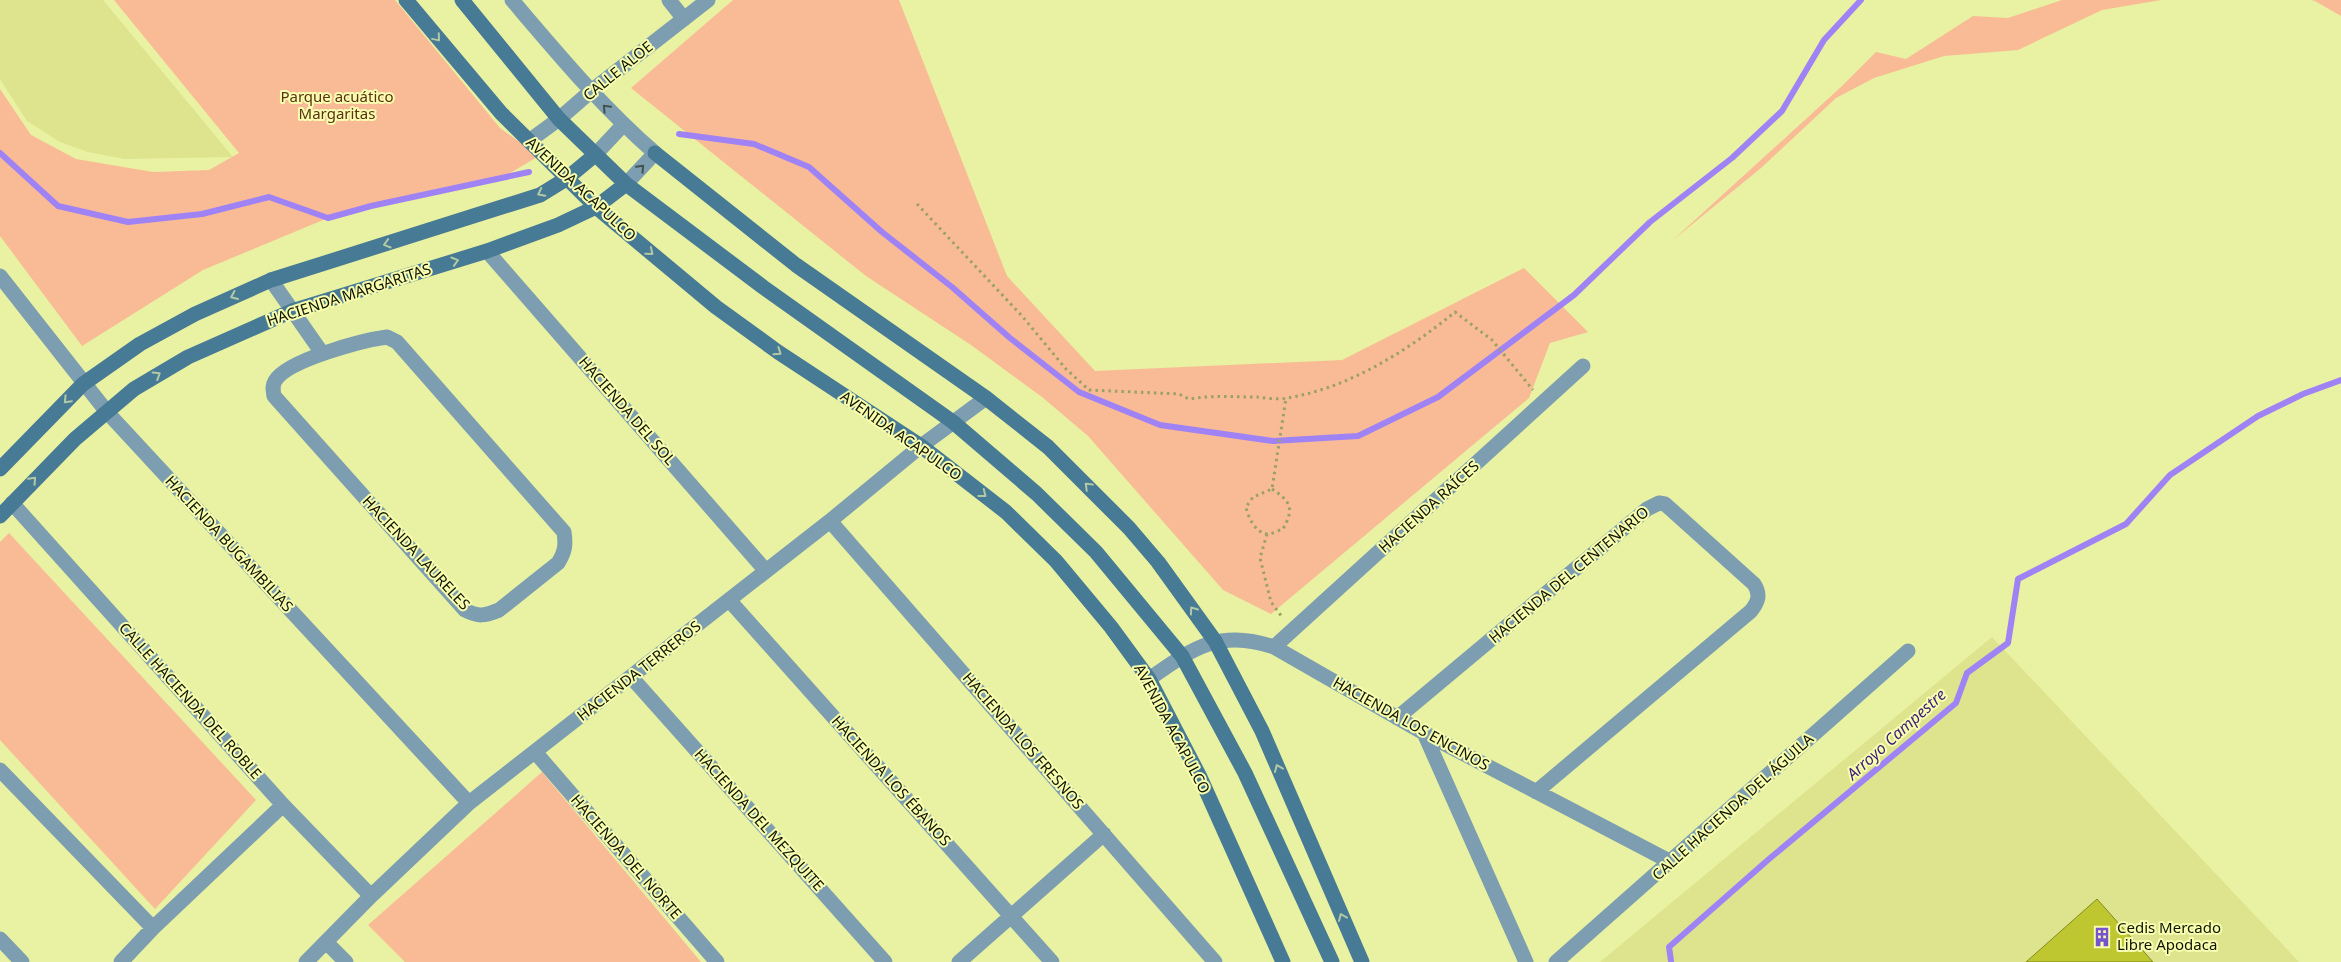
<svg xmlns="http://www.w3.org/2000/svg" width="2341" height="962" font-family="'Noto Sans',sans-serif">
  <rect width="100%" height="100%" fill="#e9f1a2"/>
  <!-- built -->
  <path fill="#dde48d" d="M0,0H103L233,157L125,159L88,152L60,142L27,121L0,79Z
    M1992,637L2299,962H1600Z"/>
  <!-- green -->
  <path fill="#f9bb95" d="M114,0H395L500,128L539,156L500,179L371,206L328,218L203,270L82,346L0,236V89L31,135L76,159L153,172L209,170L239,153Z
    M733,0H899L1007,276L1095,371L1342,360L1524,268L1588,332L1550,343L1529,398L1271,614L1223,590L1088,436L1042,397L971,345L866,276L631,88Z
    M2062,0H2161L2102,10L2018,50L1944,56L1874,78L1836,98L1761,168L1673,240L1841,87L1876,52L1906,59L1973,16L2008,18Z
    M2311,0H2341V16L2315,1Z
    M9,533L256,800L155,909L0,740V542Z
    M542,772L701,962H405L368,925Z"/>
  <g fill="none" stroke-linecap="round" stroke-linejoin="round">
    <!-- stream -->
    <path stroke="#9f83f5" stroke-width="6" d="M679,134L754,144L809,167L882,232L952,287L1010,338L1079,392L1160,425L1273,441L1358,436L1438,397L1574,295L1650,222L1732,158L1782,111L1824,40L1861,0
      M0,153L58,206L128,222L202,214L269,197L328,218L371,206L529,172
      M1671,961L1669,947L1769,859L1956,703L1967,673L2008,643L2018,579L2126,524L2170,475L2258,416L2303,394L2341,380"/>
  </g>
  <!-- building -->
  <path fill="#bec630" stroke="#858b22" d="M2097,899L2153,962H2026Z"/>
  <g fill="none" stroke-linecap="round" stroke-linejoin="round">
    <!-- path -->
    <path stroke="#9aa067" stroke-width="3" stroke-dasharray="2.5 4" stroke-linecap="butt" d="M917,204L1022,316L1066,369L1089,390L1179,394L1189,399C1211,395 1234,397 1257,397C1266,398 1278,400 1287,398C1349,388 1407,351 1455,312L1492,340L1533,390
      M1272,489C1290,501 1295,508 1283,529C1279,530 1272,534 1268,534C1255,533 1248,517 1246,507L1253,497L1272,489L1286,398
      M1267,534L1260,558L1271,602L1282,617"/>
    <!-- street -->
    <path stroke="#7d9eb0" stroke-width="15" d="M512,0C558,54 602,107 655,153L626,184
      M669,0L684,19
      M529,141L559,119L590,92L708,0
      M595,155L623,125
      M487,251L766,571
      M0,276L107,412L469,803
      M271,280L322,353
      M387,337L397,342L564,532C566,545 565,552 558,563L499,610C485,616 478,617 465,610L274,396C273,390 272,386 275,381C287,360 364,340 387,337Z
      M12,503L283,805L371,896
      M830,521L1215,962
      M729,600L1052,962
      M1274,647L1583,366
      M632,678L885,962
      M1149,679C1192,649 1219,628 1274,647L1424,733L1671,862
      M1397,718L1647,509L1659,503L1665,504L1754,584C1761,595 1758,602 1751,611L1536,792
      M1424,733L1526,962
      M535,752L717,962
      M0,770L153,928
      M0,939L22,962
      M326,942L346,962
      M121,962L153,928L283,805
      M306,962L371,896L469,803L830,521L921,446L986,398
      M959,962L1104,834
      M1556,962L1908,651"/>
    <!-- secondary -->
    <path stroke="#477a94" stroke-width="15" d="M406,0L501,113L596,207L716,307L778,352L921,446L1006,512L1056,561L1111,627L1149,679L1200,777L1283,962
      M462,0L559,119L626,184L763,287L953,422L1037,494L1096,552L1182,656L1245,773L1332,962
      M655,153L796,265L986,398L1048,447L1129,528L1158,562L1215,641L1262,731L1362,962
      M0,469L83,384L140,344L195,314L271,280L540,195L566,179L595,155
      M0,516L75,439L134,389L188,357L292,311L487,251L558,225L596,207L626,184"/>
  </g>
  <!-- one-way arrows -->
  <defs><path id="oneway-chevron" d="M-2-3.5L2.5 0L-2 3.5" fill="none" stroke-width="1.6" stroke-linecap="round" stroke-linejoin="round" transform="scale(1.25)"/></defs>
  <g stroke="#b1c9a4">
    <use href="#oneway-chevron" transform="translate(437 38) rotate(50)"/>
    <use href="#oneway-chevron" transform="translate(541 193) rotate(153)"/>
    <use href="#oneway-chevron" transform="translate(387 244) rotate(163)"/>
    <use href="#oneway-chevron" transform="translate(650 252) rotate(40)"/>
    <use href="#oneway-chevron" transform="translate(455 261) rotate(-17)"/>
    <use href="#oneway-chevron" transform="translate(234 296) rotate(156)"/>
    <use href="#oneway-chevron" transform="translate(778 352) rotate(34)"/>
    <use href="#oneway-chevron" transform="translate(157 375) rotate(-32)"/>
    <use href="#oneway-chevron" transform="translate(67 400) rotate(134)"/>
    <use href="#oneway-chevron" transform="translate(33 480) rotate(-47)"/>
    <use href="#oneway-chevron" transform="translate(1088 486) rotate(-136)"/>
    <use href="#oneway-chevron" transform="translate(983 494) rotate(38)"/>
    <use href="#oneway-chevron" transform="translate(1193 610) rotate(-126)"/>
    <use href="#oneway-chevron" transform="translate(1278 768) rotate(-113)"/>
    <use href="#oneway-chevron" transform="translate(1342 917) rotate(-113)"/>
  </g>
  <g stroke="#42524f">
    <use href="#oneway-chevron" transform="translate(606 108) rotate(-134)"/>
    <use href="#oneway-chevron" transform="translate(641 168) rotate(-47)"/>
  </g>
  <!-- icons -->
  <defs>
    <symbol id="building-bare" viewBox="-9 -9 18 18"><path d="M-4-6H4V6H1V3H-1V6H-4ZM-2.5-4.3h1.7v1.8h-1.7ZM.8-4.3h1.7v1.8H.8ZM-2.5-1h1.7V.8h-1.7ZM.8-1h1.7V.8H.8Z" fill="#7754cd" stroke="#f7feaf" stroke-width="2.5" paint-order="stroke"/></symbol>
  </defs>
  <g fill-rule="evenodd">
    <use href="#building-bare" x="2088" y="923" width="28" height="28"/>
  </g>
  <g text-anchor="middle" stroke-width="4" stroke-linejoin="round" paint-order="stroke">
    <!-- street labels -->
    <g font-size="15" fill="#121400" stroke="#f7feaf">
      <text transform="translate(618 71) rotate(-39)" y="5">CALLE ALOE</text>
      <text transform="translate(581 189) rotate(43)" y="5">AVENIDA ACAPULCO</text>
      <text transform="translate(349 295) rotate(-18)" y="5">HACIENDA MARGARITAS</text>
      <text transform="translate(627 411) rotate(49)" y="5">HACIENDA DEL SOL</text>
      <text transform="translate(901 436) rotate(35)" y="5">AVENIDA ACAPULCO</text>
      <text transform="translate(1429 507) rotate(-42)" y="5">HACIENDA RAÍCES</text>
      <text transform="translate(229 544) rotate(47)" y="5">HACIENDA BUGAMBILIAS</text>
      <text transform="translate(416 553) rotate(47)" y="5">HACIENDA LAURELES</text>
      <text transform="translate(1569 575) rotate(-40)" y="5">HACIENDA DEL CENTENARIO</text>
      <text transform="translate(639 671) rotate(-38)" y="5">HACIENDA TERREROS</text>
      <text transform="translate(190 701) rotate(48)" y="5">CALLE HACIENDA DEL ROBLE</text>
      <text transform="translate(1411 724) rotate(29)" y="5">HACIENDA LOS ENCINOS</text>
      <text transform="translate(1172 729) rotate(62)" y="5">AVENIDA ACAPULCO</text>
      <text transform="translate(1023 741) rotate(49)" y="5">HACIENDA LOS FRESNOS</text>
      <text transform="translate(891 781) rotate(48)" y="5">HACIENDA LOS ÉBANOS</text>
      <text transform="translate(1733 807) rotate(-42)" y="5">CALLE HACIENDA DEL ÁGUILA</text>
      <text transform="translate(759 820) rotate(48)" y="5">HACIENDA DEL MEZQUITE</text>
      <text transform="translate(626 857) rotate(49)" y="5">HACIENDA DEL NORTE</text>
    </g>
    <!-- park labels -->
    <g font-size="15" fill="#5c3011" stroke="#f7feaf">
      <text x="337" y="102">Parque acuático<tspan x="337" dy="17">Margaritas</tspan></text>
    </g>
    <!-- poi labels -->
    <g font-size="15" fill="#121400" stroke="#f7feaf" text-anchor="start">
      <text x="2117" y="933">Cedis Mercado<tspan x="2117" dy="17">Libre Apodaca</tspan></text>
    </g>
    <!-- water labels -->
    <g font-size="16" font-style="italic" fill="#3f1b7e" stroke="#f7feaf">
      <text transform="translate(1896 734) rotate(-42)" y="6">Arroyo Campestre</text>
    </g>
  </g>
</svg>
